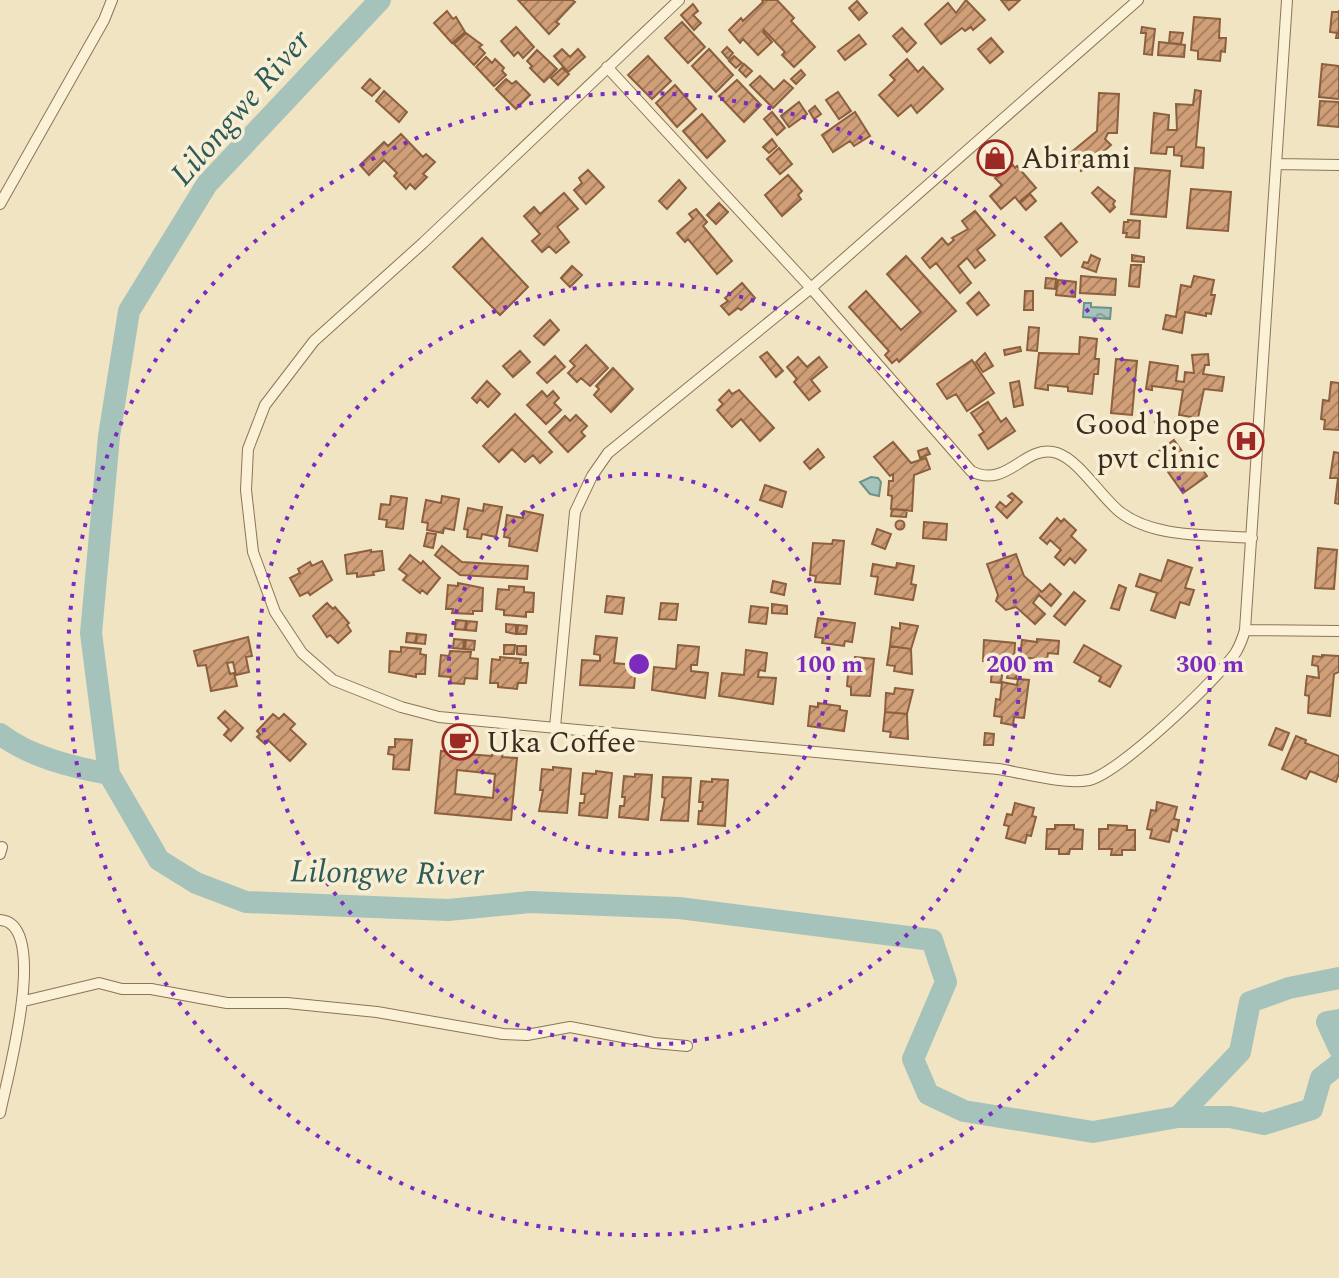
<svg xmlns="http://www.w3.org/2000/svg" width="1339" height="1278" font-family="Spectral,serif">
  <defs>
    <pattern id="water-ripples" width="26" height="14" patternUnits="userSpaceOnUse" patternTransform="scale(2)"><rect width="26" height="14" fill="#a6c3bb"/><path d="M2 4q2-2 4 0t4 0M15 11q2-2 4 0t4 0" fill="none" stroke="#889f97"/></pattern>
    <pattern id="building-hatch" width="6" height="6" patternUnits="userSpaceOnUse" patternTransform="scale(2)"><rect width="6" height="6" fill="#d09f78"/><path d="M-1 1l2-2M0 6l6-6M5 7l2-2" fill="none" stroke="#aa8262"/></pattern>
  </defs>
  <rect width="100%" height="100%" fill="#f0e4c3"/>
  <!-- water -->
  <path fill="url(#water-ripples)" stroke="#6c9289" stroke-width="2" d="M1084,303H1091V307L1111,308L1110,319L1083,317Z
    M871,477L878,478L881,482L879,496L870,494L860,482Z"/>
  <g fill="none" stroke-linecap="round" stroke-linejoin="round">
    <!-- river -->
    <path stroke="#a6c3bb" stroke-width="22" d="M380,0L207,184L129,311L109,436L91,633L109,774L159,860L196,883L246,902L448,910L530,902L679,908L932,940L946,982L913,1059L928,1094L964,1111L1093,1132L1178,1117L1240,1052L1250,1002L1289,988L1339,978
      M0,734C30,757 72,767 109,774
      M1339,1020L1327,1022L1339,1048
      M1178,1117H1230L1264,1124L1312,1109L1321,1078L1339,1064"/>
  </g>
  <!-- building -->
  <path fill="url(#building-hatch)" stroke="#8c5f3e" stroke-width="2" fill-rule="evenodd" d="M518,0H572L575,2L556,22L559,24L549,34Z
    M762,0H777L794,18L791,21L815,47L794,67L782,55L785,52L764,30L763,32L772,42L758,55L743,39L740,43L729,30L741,18L743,21L763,2Z
    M966,0L985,20L973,30L971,27L965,31L962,28L941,44L925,24L948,3L956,13Z
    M1001,0H1020L1009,10Z
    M857,1L867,13L859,20L849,8Z
    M693,4L698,11L693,15L701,23L694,30L681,15Z
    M1339,10V38H1336L1337,33L1330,32L1332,12H1339Z
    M447,11L453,19L456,17L465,32L452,43L434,23Z
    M1194,17L1220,19L1219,38H1226L1225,52L1221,51L1220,61L1198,59V51L1191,50Z
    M682,22L705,47L688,63L665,38Z
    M516,27L534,47L523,58L518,52L514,56L501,41Z
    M1142,27L1155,29L1152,55L1144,54L1146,33H1141Z
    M902,28L916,43L907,52L893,36Z
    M1170,32L1183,33L1181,44L1169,43Z
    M466,33L482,45L479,47L485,53L474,65L454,44Z
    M859,35L866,44L845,60L838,51Z
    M991,38L1003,52L990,63L978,49Z
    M1159,42L1185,45L1184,57L1158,55Z
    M727,47L733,53L728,59L722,52Z
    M562,49L570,57L578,49L585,57L568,72L554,56Z
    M709,49L733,75L716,92L692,66Z
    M537,50L557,69L544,82L530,68L532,66L527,61Z
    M648,56L671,81L652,99L628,75Z
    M734,56L742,63L736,68L729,61Z
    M486,57L492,63L495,59L504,68L502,71L506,75L494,86L476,67Z
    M907,59L918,72L923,67L943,89L917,113L911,105L898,116L879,95L895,80L890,75Z
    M744,64L752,71L746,77L739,70Z
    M1322,64L1339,66V99L1319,97Z
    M562,68L569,74L558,85L551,78Z
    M801,70L805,75L796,84L791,79Z
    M760,76L774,90L784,80L793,88L773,108L750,85Z
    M370,79L380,88L372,96L362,88Z
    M506,79L512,84L516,81L530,95L516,109L496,89Z
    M737,80L761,105L744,122L719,96Z
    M675,85L696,109L677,127L656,103Z
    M1195,90L1201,91L1196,147L1204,148L1203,168L1181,166L1182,156L1174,155V147H1167L1166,154L1151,153L1154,113L1169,115L1168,130H1177L1176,104L1193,105Z
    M384,91L407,112L399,122L376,101Z
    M838,92L851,111L839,119L826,100Z
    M1099,93L1119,94L1117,133H1108L1105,139L1111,145L1081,171L1068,155L1097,131Z
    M1320,101L1339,102V127L1318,125Z
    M799,102L807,114L789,127L781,116Z
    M815,106L821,114L814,119L809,111Z
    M772,112L785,128L777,135L764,119Z
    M855,112L870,136L854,146L850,141L833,152L822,135Z
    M702,114L725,141L707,158L683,131Z
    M401,134L423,157L426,154L435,162L423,174L427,177L415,189L410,184L406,189L394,176L397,173L384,160L369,175L360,165L384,142L388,146Z
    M772,139L777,146L769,153L763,147Z
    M779,148L792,164L780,174L767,159Z
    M1013,165L1015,168L1017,166L1036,188L1019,202L1015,197L1001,209L990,196L1002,185L995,178Z
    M1135,168L1170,171L1166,217L1131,214Z
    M588,170L604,187L586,204L574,190L582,183L579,178Z
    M788,175L802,191L798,195L801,199L782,216L765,195Z
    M679,180L686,188L667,209L659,201Z
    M1098,187L1115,201L1113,204L1115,207L1110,212L1092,193Z
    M1191,189L1231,192L1228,231L1187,228Z
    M564,193L578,209L557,227L569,242L556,253L549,246L542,252L532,241L540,234L524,216L534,207L540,214Z
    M1030,194L1036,201L1026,210L1020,203Z
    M719,203L728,212L716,224L707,215Z
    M696,209L707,222L703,226L732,261L717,274L688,239L685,242L677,233L693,219L689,214Z
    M975,211L995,235L977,250L985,260L975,268L967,258L958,266L971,283L960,293L936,263L930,268L922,258L942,238L948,245L954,240L952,238L968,229L962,221Z
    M1128,220L1140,221L1139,238L1126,237L1127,233H1123L1124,222H1128Z
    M1061,223L1077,242L1061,256L1045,237Z
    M482,238L528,287L500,315L453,267Z
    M1091,255L1100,259L1096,272L1082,267L1084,262L1088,263Z
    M1132,255L1144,257V262L1132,261Z
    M906,256L956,311L899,362L897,359L892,363L885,355L889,351L849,307L866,291L901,330L921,312L887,274Z
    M1131,265H1141L1139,287L1129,286Z
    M572,266L582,275L570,287L561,278Z
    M1081,276L1116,279L1115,295L1080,293Z
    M1194,276L1214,280L1211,295H1215L1211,314L1206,313V316L1185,312L1182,333L1163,329L1166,315L1176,317L1181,285L1191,287Z
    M1046,278L1056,279L1055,289L1045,288Z
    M1058,280L1076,282L1075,297L1056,295Z
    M742,283L755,298L741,310L738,308L729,315L721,306L728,301L725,298Z
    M1025,291H1033V310H1024Z
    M979,292L989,305L977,315L967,303Z
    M550,320L559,330L544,345L534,336Z
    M1029,327L1039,328L1037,351L1027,350Z
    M1080,337L1097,339L1095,359H1099L1098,374H1094L1092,394L1068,391V387L1048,385V390L1035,388L1039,353L1079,354Z
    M586,345L608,368L590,386L581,378L577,382L568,373L575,366L570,361Z
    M1020,347L1021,351L1005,355L1004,350Z
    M520,351L530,362L513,377L503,366Z
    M767,352L783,371L776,377L760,357Z
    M985,353L993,366L983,372L976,362Z
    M1208,354L1209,365H1205L1203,374L1224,377L1222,391L1204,389L1198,418L1179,415L1183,390L1152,386V390L1146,389L1150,362L1178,366L1176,381L1184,382L1185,372L1194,373L1192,355Z
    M555,356L565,367L547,383L537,373Z
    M798,357L807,367L819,357L827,367L811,380L820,391L809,400L794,382L797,379L787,367Z
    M1116,359L1137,361L1132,415L1111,413Z
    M972,360L994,393L967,411L956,394L947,399L937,384Z
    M613,368L633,389L611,412L594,395L599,389L596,386Z
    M487,381L500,394L488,407L480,399L477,403L472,398Z
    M1019,381L1023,405L1014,407L1010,383Z
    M1331,382L1339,383V430L1324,429L1325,420L1321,419L1323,400L1329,401Z
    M729,390L732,394L739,390L774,428L760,441L741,419L732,427L717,410L723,404L719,400Z
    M542,391L547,397L553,391L559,398L554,403L561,410L546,424L527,405Z
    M988,402L1001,422L1006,418L1015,431L988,449L979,435L984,432L971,413Z
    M515,414L552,452L540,463L533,455L525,462L512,449L499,462L483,446Z
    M576,415L587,426L581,432L585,436L568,452L549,432L565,416L570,421Z
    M1174,440L1187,458L1192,455L1207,476L1183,493L1168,472L1172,469L1159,451Z
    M893,442L911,463L926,458L930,469L914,475L912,511L891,509L892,496L888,495L889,481H893V474L890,476L874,457Z
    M927,448L930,454L920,458L918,451Z
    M818,449L824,457L810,469L804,462Z
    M1334,452L1339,453V504L1335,503L1338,478H1330Z
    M765,485L786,492L782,507L760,500Z
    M1012,493L1022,502L1007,518L996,507L1000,502L1006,507L1013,500L1008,496Z
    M391,496L407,498L403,529L386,527L387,520L379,519L381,504L390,505Z
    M442,496L459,499L454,530L444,528L443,533L427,530L428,523L422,522L426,500L441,503Z
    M484,504L502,507L496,537L482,534L481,539L467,537L468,530L464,529L468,508L483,511Z
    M892,509L907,510L906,517L891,516Z
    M524,511L543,515L537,551L509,546L510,538L504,537L507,515L523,518Z
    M1057,518L1061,522L1064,519L1076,530L1071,536L1086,550L1075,563L1070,558L1064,565L1055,557L1061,550L1050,540L1047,544L1040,538Z
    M895.5 525a4.5 4.5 0 1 1 9 0a4.5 4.5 0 1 1-9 0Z
    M924,522L947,524L946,540L923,538Z
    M877,529L891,534L885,549L872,544Z
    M427,533L436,534L433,548L424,546Z
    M833,540L844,541L840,584L815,582L816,576L810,575L813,543L832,544Z
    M442,546L462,562L528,566L527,579L460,575L435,555Z
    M1318,548L1337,550L1334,589L1315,588Z
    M371,550V552L382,551L384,570L373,572L374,575L357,577V573L347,574L345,555Z
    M1016,554L1024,576L1042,592L1050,584L1061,594L1051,606L1039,595L1033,603L1045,614L1035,624L1016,607L1006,610L996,601L998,595L987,564Z
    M410,555L421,564L423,561L440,578L427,594L422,590L420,593L403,580L407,575L399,569Z
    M1168,560L1192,568L1185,588L1194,590L1189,605L1180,602L1175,618L1151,610L1157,593L1136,586L1140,574L1161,581Z
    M322,561L332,580L310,595L308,592L300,596L290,578L300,573L298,569L310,562L312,566Z
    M897,563L914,566L911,584L916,585L913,600L875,594L878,577L871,576L873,564L896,568Z
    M773,581L786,584L784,595L771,592Z
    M458,583L483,588L482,611H473V614L452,613L453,609H446L448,585L458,586Z
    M1119,585L1126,588L1119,610L1111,608Z
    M509,586L524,587V592L534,593L533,612H526V617L504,615V610L496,609L498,589L509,590Z
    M1074,592L1085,601L1065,625L1054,616Z
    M607,596L624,598L622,614L605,612Z
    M327,603L333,609L335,607L349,623L347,625L351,631L338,643L330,635L327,637L313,616Z
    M661,603L678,604L676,620L659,619Z
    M772,604L787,606V614L772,613Z
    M751,606L768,608L766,624L749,622Z
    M818,618L855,623L852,642L845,641L844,646L822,643L823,638L815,637Z
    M456,620L466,621L465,630L455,629Z
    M467,621L477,622L476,631L466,630Z
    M900,623L918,626L911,649L890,646L892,627L900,629Z
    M506,624L516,625V634L506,632Z
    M518,625L527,626L526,634H517Z
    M407,633L417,634L415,643L406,642Z
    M417,634L426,635L425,644L416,643Z
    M596,636L617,638L614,663L636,665L634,688L580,685L582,660L600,661V655L594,654Z
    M248,637L252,656L246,657L249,672L236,675L233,662L227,663L230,674L234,673L237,686L211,691L206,665L198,666L194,651Z
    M454,639L464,640L463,649L453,648Z
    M1037,639L1059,641L1058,654L1048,653L1047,660L1020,657L1022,640L1037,642Z
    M466,640L475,641L474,650L465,649Z
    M984,640L1015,643L1014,659L996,657V662L983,661Z
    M504,645H515L514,654H504Z
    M678,645L699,647L697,665H691V671L708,673L705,698L652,690L654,667L676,669Z
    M1084,645L1121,666L1110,687L1099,681L1101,677L1074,662Z
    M517,646H526V655L517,654Z
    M890,646L911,649L912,674L894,671L895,666L887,665Z
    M401,647L421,649L420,654L426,655L425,674H416V677L389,672L390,651L401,652Z
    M746,650L767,653L765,671L759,670L758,677L776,678L773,704L719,696L722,673L744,675Z
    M450,651L471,652L470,658L478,659L477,679L465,678L464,684L450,683L451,677L439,676L441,655L449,656Z
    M1322,655L1339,656V672L1334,674L1330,716L1308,713L1309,696L1305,695L1307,676L1319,678L1318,666L1312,665L1313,656L1322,657Z
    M500,657L521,659L520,663H528L526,683H518L517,689L498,687V683H490L492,659L500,660Z
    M855,657L874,659L870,696L851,695V687L847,686L849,664L854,665Z
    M992,668L1003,669L1001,683L991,682Z
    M1009,670L1017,671L1016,679L1007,678Z
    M1018,679L1029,680L1024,718L1014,717L1013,725L1001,723L1002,717L994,716L996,699L1000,700L1002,682L1017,685Z
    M895,688L913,690L907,714L885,712L886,693L894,694Z
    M818,703L840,706V710L847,711L844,731L808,726L810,706L818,707Z
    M225,711L243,728L231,741L224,735L229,729L218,718Z
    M885,712L907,714L908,739L890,737L891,732L883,731Z
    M273,714L279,719L284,714L295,724L290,729L306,744L290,761L268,740L265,744L257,737L260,734L257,731Z
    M1276,728L1289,733L1282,750L1269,745Z
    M985,733L994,734L993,745H984Z
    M1296,736L1306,740L1305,743L1339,756V773L1336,782L1310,771L1306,779L1282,769Z
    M395,739L412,740L409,770L393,769L394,755L388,754L389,747H395Z
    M456,747L467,748L466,754L492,756V751L503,752L502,757L517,758L511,820L435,813L441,751L456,753ZM457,770L495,774L493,798L455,794Z
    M553,767L571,769L567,813L539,811L543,790H540L542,769L553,770Z
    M596,771L612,773L607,818L579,815L580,803H584L585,794H581L583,773L596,774Z
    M635,774L652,775L648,820L619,817L620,806H624L625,797H622L624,776L635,777Z
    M663,777L691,778L688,821L661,820L665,798L662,797Z
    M712,779L728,780L725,826L698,824L699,811H702L703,802H699L701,781L712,782Z
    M1157,802L1177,807L1174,819L1179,820L1177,831L1172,829L1169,842L1150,838L1152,830L1147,829L1151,810L1156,811Z
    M1015,803L1034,808L1032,816L1036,817L1031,836L1027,835L1025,843L1006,838L1009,826L1004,825L1007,814L1012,815Z
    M1055,825H1074V829L1083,830L1082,849H1070L1069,854H1059V849H1046L1047,829H1055Z
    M1108,825L1127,826V830H1135V850H1122V855H1111L1112,849H1099V829H1108Z"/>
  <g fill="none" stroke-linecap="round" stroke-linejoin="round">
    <defs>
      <path id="street" d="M679,0L423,243L314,341L265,405L248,449L246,490L253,552L275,612L302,653L333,680L401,707L439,717L998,769C1024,773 1064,785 1089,780C1118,774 1218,679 1236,652C1240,645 1243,637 1245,630L1287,0
        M607,67L811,288L971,471C1008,490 1024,443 1057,453C1079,460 1101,497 1120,512C1155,539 1210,534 1252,538
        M1277,164L1339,165
        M0,204L104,20L112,0
        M1245,630L1339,631
        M555,727L575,512L592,476L608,453L811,288L1138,0
        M0,854L2,847
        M0,920C51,923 6,1082 0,1113
        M24,1001L99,983L122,989H151L227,1003H287L377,1012L503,1034L527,1035L570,1027L654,1043L687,1046"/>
    </defs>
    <!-- street casing -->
    <use href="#street" stroke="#8b7559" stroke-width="12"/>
    <!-- street -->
    <use href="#street" stroke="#faf1d7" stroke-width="10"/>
  </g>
  <!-- distance rings -->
  <g fill="none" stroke="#7b2cbf" stroke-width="4" stroke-dasharray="4 8">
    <circle cx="639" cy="664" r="190"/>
    <circle cx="639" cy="664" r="381"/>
    <circle cx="639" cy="664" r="571"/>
  </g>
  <!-- icons -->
  <defs>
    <symbol id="shop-ring" viewBox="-11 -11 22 22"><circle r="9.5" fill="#f7eed3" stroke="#9d2926" stroke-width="1.5"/><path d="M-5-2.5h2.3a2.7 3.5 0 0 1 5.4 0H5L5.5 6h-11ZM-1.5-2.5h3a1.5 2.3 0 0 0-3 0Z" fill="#9d2926"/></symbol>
    <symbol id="hospital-ring" viewBox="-11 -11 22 22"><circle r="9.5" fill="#f7eed3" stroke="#9d2926" stroke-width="1.5"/><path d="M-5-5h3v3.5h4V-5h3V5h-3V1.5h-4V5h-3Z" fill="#9d2926"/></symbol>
    <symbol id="cafe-ring" viewBox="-11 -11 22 22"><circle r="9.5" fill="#f7eed3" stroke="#9d2926" stroke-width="1.5"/><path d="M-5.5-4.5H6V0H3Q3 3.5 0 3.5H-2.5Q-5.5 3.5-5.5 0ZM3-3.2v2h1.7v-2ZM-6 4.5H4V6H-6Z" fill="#9d2926"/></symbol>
  </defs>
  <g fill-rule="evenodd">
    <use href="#shop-ring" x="975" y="138" width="40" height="40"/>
    <use href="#hospital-ring" x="1226" y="421" width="40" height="40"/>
    <use href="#cafe-ring" x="440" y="722" width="40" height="40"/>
  </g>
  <g text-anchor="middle" stroke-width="7" stroke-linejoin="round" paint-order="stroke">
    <!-- poi labels -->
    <g font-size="30" fill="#3b2d1e" stroke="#f7eed3" text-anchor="start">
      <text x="1021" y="168">Abirami</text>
      <text x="1220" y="434" text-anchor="end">Good hope<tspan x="1220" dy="34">pvt clinic</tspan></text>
      <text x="486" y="752">Uka Coffee</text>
    </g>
    <!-- water labels -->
    <g font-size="32" font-style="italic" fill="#2c5b59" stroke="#f7eed3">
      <text transform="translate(240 107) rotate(-49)" y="11">Lilongwe River</text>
      <text transform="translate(387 872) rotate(1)" y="11">Lilongwe River</text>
    </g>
  </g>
  <circle cx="639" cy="664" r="12" fill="#7b2cbf" stroke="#f7eed3" stroke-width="4"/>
  <g font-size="24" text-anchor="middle" font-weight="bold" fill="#7b2cbf" stroke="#f7eed3" stroke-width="7" stroke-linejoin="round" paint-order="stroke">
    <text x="829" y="672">100 m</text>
    <text x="1020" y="672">200 m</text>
    <text x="1210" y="672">300 m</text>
  </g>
</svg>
